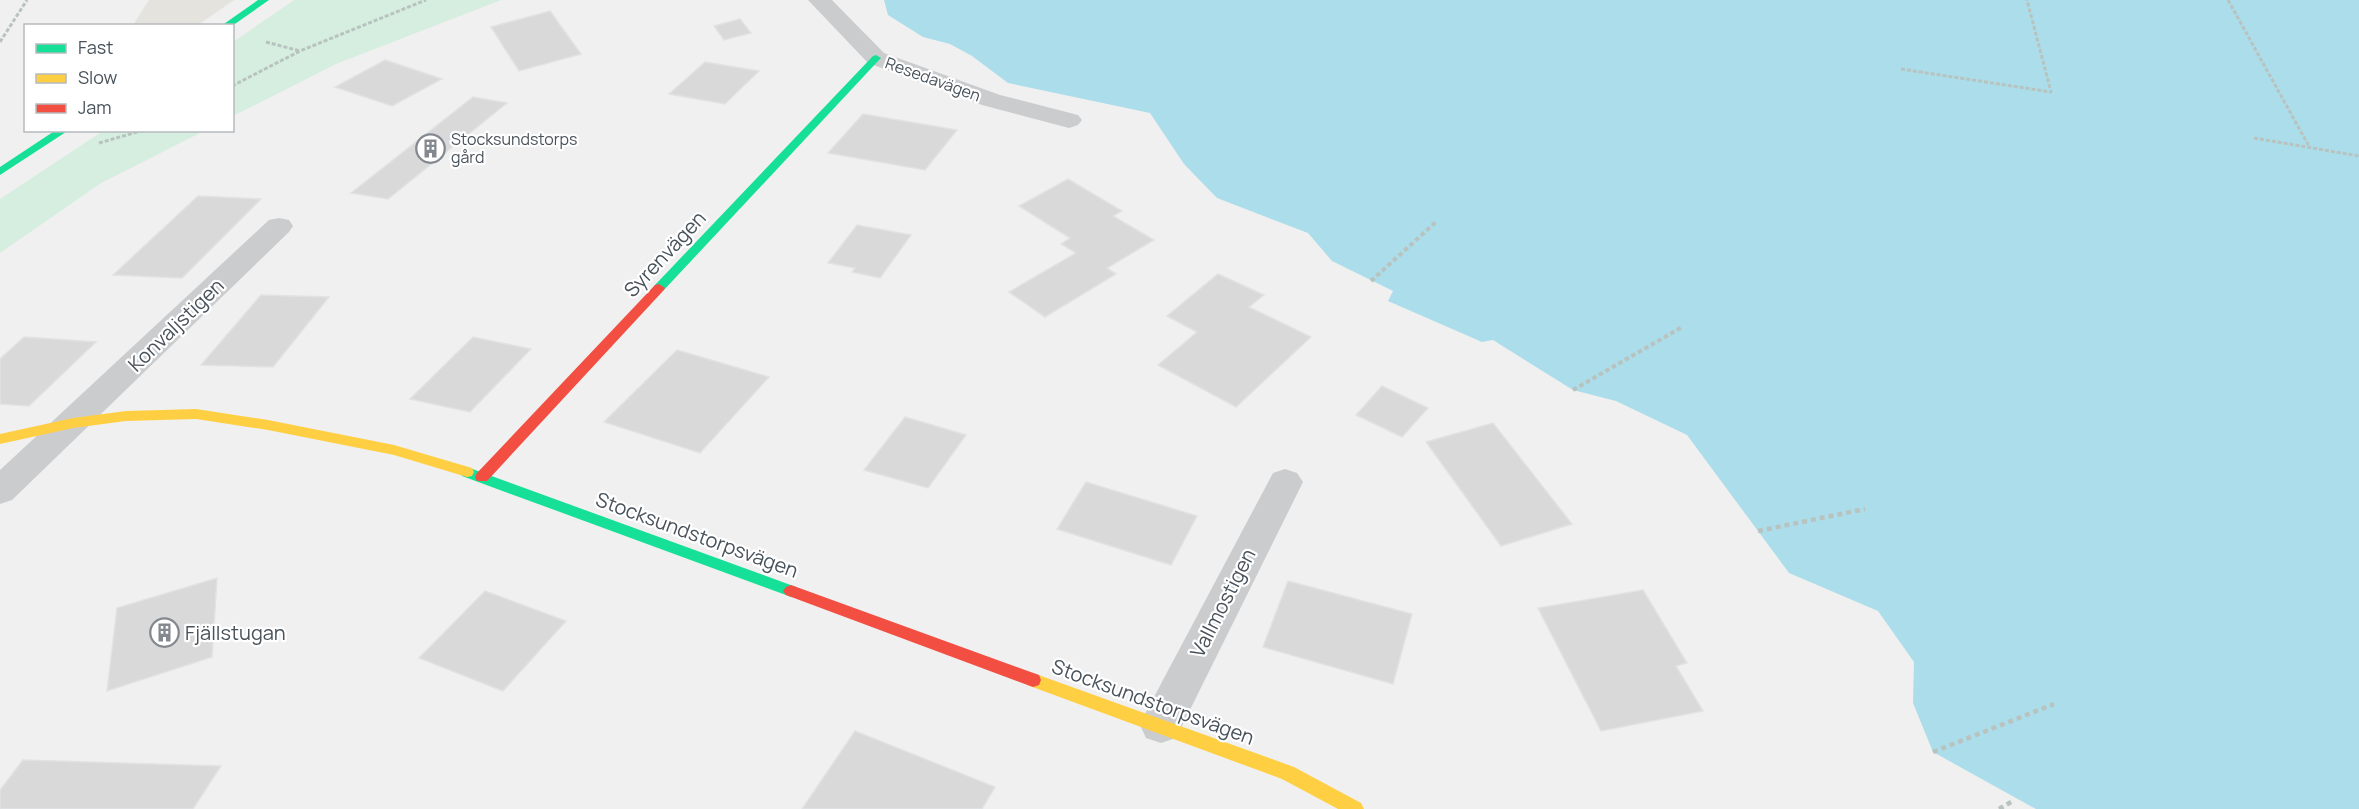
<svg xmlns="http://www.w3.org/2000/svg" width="2359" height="809" font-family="Manrope,sans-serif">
  <rect width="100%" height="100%" fill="#f0f0f0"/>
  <!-- commercial -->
  <path fill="#e5e3de" d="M149,0H234L198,25H133Z"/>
  <!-- green -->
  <path fill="#d5eedf" d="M294,0H501L336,64L233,116V42Z
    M103,131H204L101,183L0,253V199Z"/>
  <!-- water -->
  <path fill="#acddea" d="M884,0H2359V809H2036L1933,752L1913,703L1914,662L1878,611L1789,573L1687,435L1616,401L1573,390L1493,340L1482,342L1388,301L1393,291L1332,261L1308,233L1217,198L1184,164L1150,113L1008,83L972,56L950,44L923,37L888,15Z"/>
  <!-- building -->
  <path fill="#d9d9da" stroke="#e1e2e3" stroke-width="1.5" d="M550,11L581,54L519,71L491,27Z
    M740,19L751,33L724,40L714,26Z
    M385,60L442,79L392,106L335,87Z
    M705,62L759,71L725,104L669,94Z
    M473,97L507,103L388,199L351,193Z
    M863,114L957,130L925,170L828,153Z
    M1068,179L1122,211L1113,216L1154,240L1107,268L1116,274L1045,317L1009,292L1076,253L1061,244L1070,238L1019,206Z
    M198,196L261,199L182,278L113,275Z
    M857,225L911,235L880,278L852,272L855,268L828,263Z
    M1218,274L1264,295L1249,307L1311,337L1236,407L1158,365L1197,332L1167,316Z
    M261,295L329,297L273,367L201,365Z
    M24,337L96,342L29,406L0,404V359Z
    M473,337L531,349L470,412L410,399Z
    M677,350L769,377L700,453L604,422Z
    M1382,386L1428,408L1402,437L1356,415Z
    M905,417L966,435L928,488L864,470Z
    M1493,423L1572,524L1501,546L1426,442Z
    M1086,482L1197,516L1171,565L1057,529Z
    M217,578L212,657L107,691L117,608Z
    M1288,581L1412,614L1393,684L1263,647Z
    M1643,590L1687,663L1676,666L1703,711L1601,731L1538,608Z
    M485,591L566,621L503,691L419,658Z
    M855,731L995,787L982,809H802Z
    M23,760L221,766L193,809H0V790Z"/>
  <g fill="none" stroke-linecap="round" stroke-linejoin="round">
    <!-- path-far2 -->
    <path stroke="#b8c3c0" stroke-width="3" stroke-dasharray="4 2" stroke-linecap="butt" d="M2228,0L2310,148
      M0,42L27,0
      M266,42L300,51
      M1901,69L2051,92L2027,0
      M232,86L300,51L426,0
      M2254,138L2359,156
      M99,143L144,130"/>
    <!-- path-far1 -->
    <path stroke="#b8c3c0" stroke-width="4" stroke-dasharray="4.5 3" stroke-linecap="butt" d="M1371,281L1437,221
      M1573,390L1682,327"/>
    <!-- path -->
    <path stroke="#b8c3c0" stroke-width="4.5" stroke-dasharray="5 4" stroke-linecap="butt" d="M1758,531L1865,509
      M1933,752L2054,704
      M1999,809L2013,801"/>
    <!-- street -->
    <path fill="#caccce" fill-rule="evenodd" d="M808,0H832L884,53L1000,95L1078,115L1082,120L1078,125L1069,128L982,105L868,63Z
      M279,218L289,220L293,226L289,232L12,500L0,504V470L269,220Z
      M1285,469L1297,473L1303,482L1176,738L1161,743L1146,738L1140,725L1146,712L1273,473Z"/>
    <!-- fast -->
    <path fill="#16e098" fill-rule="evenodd" d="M258,0H269L232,26H221Z
      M876,55L881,58L879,60L663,291H655L653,288L655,285L873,56Z
      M56,130H69L0,175V167Z
      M467,467L796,587L799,591L796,595L791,597L786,595L462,476L460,472L462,468Z"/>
    <!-- slow -->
    <path fill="#ffcf43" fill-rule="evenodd" d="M196,409L268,420L394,445L472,468L474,472L472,476L467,477L394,455L268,430L196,419L126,421L73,428L0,444V434L73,418L126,411Z
      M1033,673L1294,767L1361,803L1364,809H1338L1282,779L1027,685L1025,680L1027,675Z"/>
    <!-- jam -->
    <path fill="#f24e42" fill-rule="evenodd" d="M659,284L665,288L663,291L487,481H477L475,477L477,473L655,285Z
      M791,585L1039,675L1041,680L1039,685L1033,687L786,595L783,591L786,587Z"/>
  </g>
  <!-- icons -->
  <defs>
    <symbol id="building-ring" viewBox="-11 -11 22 22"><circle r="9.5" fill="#fff" stroke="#83898f" stroke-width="1.5"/><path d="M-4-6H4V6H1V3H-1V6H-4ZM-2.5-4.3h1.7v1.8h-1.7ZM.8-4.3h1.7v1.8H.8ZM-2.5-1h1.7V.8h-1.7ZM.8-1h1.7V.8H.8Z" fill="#83898f"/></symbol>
  </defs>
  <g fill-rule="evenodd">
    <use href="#building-ring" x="414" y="132" width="33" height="33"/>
    <use href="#building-ring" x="148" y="616" width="33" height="33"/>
  </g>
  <g text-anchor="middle" stroke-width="4.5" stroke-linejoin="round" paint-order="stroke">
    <!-- far-street labels -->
    <g font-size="16" fill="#48525b" stroke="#fff">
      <text transform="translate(933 79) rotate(20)" y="6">Resedavägen</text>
    </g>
    <!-- far-poi labels -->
    <g font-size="16" fill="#48525b" stroke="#fff" text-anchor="start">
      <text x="451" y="145">Stocksundstorps<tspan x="451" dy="18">gård</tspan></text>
    </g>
    <!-- street labels -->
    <g font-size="20" fill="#48525b" stroke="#fff">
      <text transform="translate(665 254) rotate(-47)" y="7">Syrenvägen</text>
      <text transform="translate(176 325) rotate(-44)" y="7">Konvaljstigen</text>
      <text transform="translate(697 535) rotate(20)" y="7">Stocksundstorpsvägen</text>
      <text transform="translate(1223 603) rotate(-63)" y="7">Vallmostigen</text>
      <text transform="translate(1153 702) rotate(20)" y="7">Stocksundstorpsvägen</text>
    </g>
    <!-- poi labels -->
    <g font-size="20" fill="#48525b" stroke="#fff" text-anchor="start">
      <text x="185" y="640">Fjällstugan</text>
    </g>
  </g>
  <!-- legend -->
  <rect x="24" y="24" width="210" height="108" fill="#ffffff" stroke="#b6babd" stroke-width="1.5"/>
  <rect x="36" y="44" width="30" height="9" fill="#16e098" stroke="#b6babd" stroke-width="1.5"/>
  <text x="78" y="54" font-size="18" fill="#48525b">Fast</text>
  <rect x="36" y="74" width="30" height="9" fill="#ffcf43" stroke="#b6babd" stroke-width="1.5"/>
  <text x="78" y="84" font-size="18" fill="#48525b">Slow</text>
  <rect x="36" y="104" width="30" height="9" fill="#f24e42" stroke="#b6babd" stroke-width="1.5"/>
  <text x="78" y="114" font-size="18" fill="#48525b">Jam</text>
</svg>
